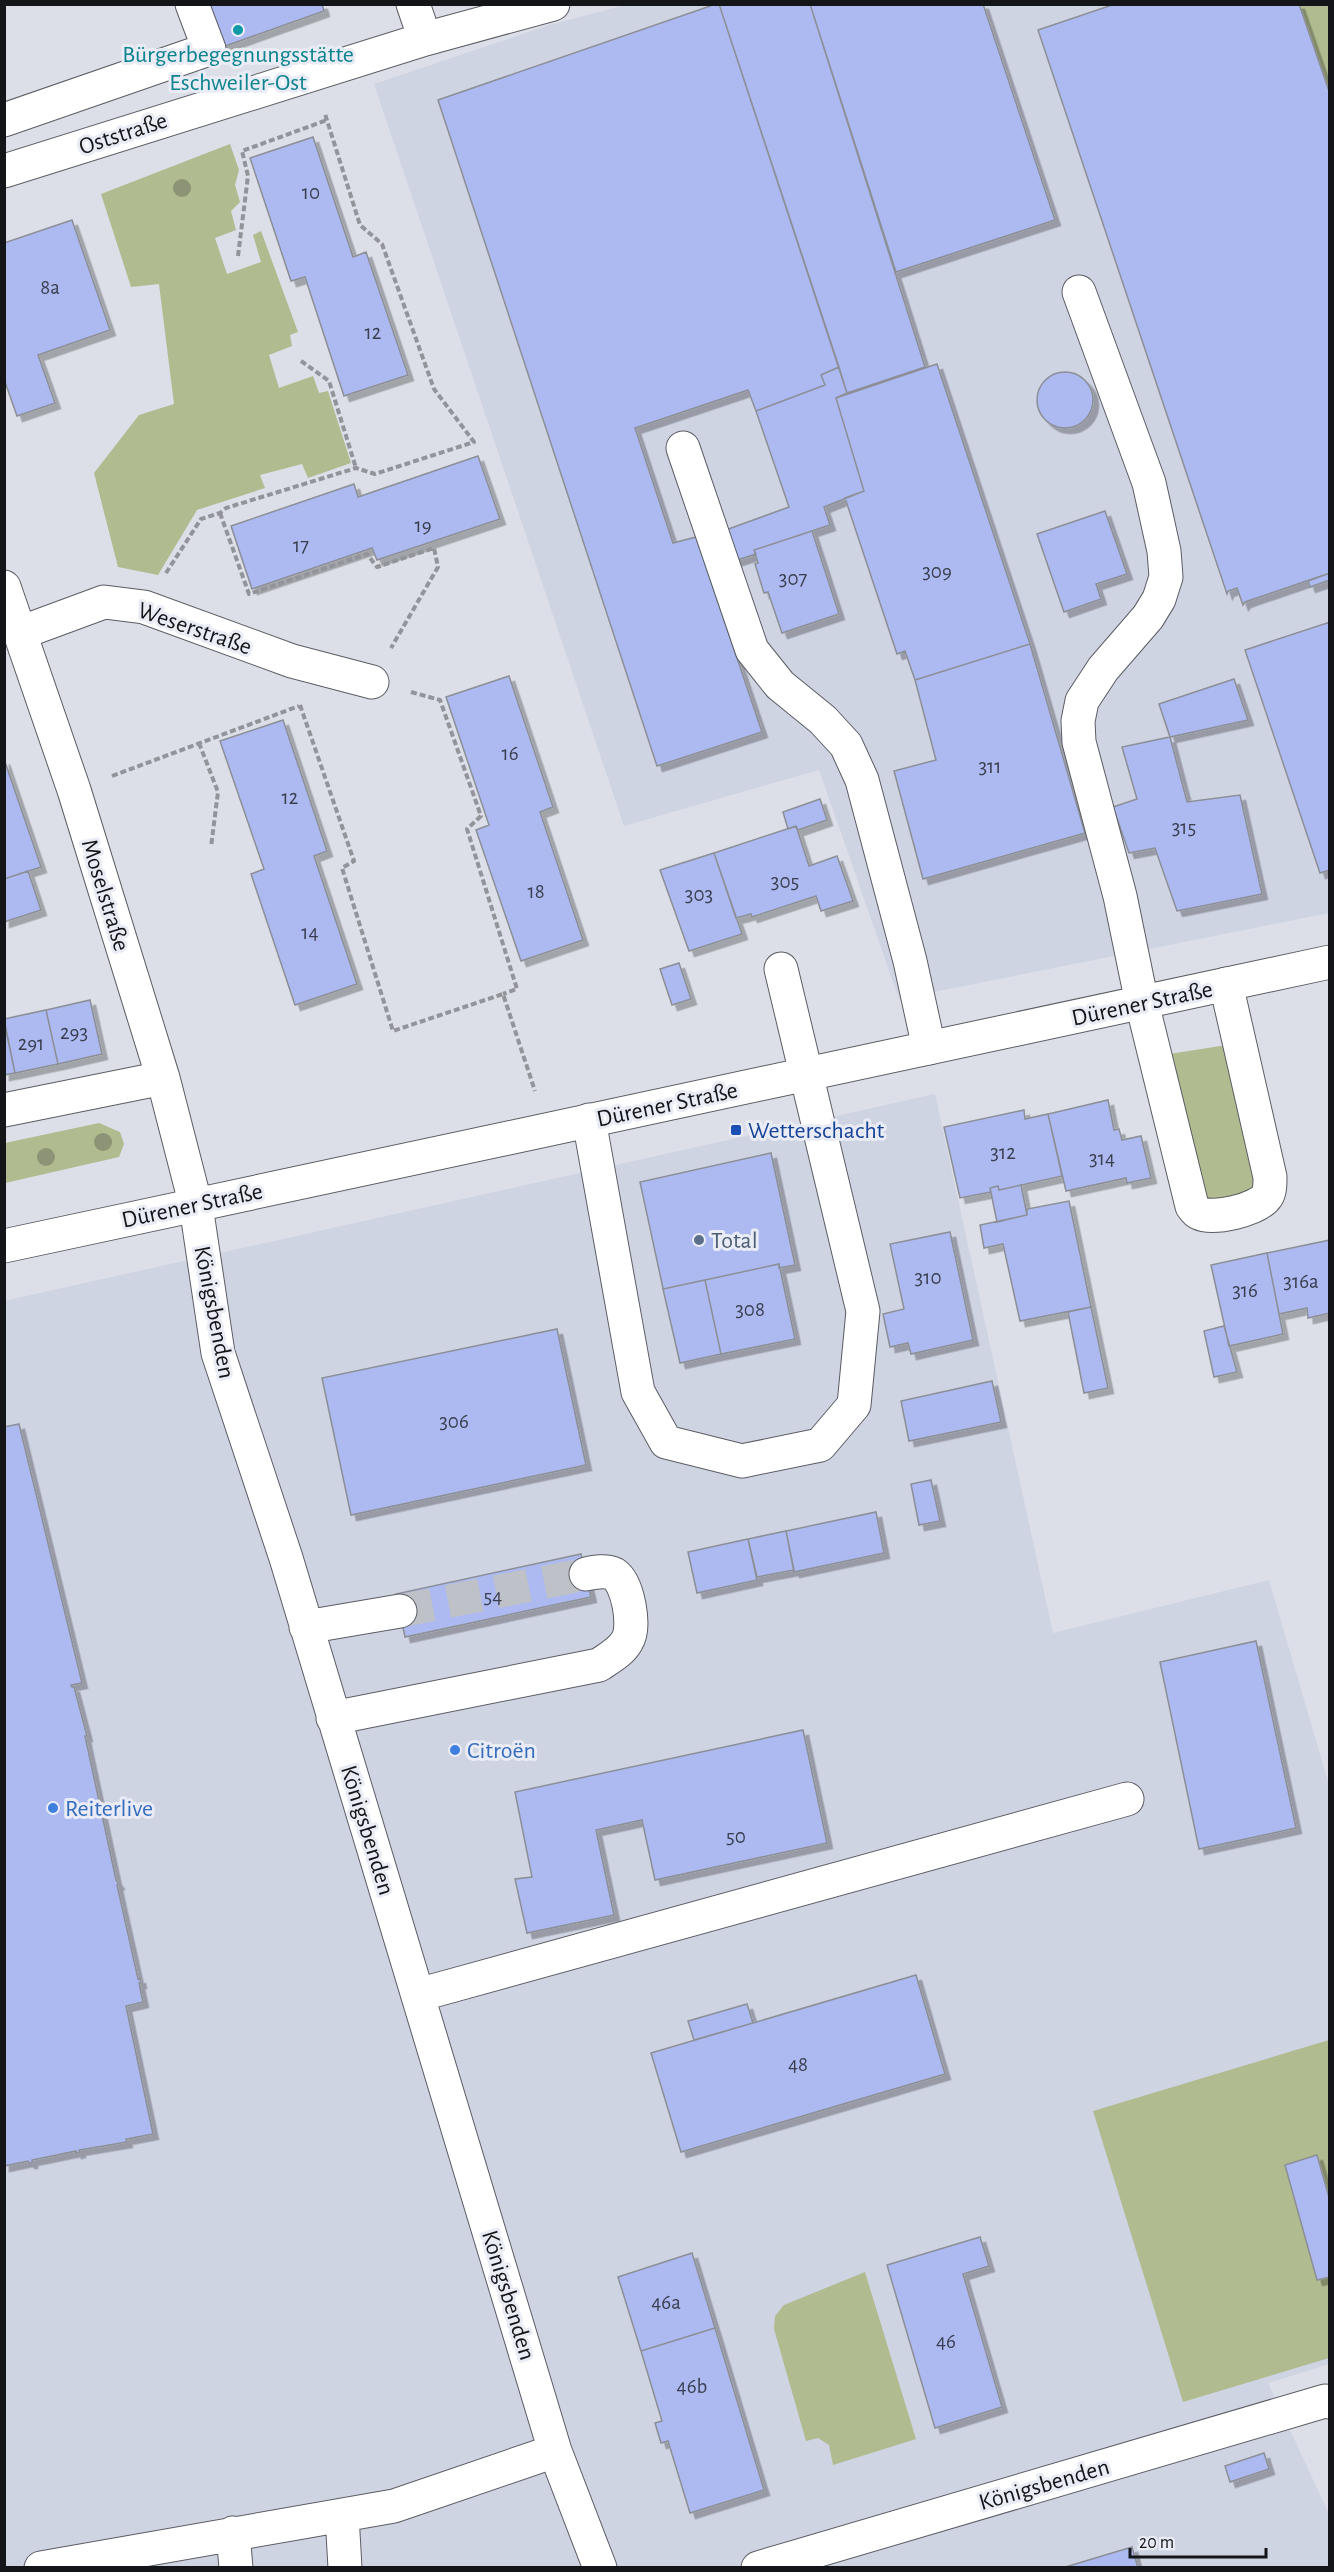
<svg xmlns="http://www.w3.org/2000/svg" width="1334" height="2572" font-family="'Alegreya Sans',sans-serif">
  <defs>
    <filter id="shadow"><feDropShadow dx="5.5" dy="5.5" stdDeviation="0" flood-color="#0004"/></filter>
  </defs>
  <rect width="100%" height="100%" fill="#dcdfe7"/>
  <!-- built -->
  <path fill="#cfd4e3" d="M625,5H1329V913L899,999L819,770L624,826L374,84L546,26Z
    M935,1094L1053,1633L1269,1580L1329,1785V2364L1268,2383L1329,2514V2567H5L4,1301Z"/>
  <!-- green -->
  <path fill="#b0bb8f" d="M1299,5H1329V94Z
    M230,144L239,170L235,185L240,202L231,211L236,230L215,238L227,274L261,262L253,235L261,231L298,332L290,335L292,346L269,355L279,388L313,376L319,393L328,391L351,463L308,478L302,464L260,475L265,488L197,510L158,575L118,567L94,473L139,415L174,404L159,284L131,287L101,194Z
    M1227,1045L1257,1188L1253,1199L1198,1201L1169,1054Z
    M99,1123L120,1132L124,1144L119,1157L5,1183V1143Z
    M1329,2040V2358L1183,2402L1093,2111Z
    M865,2272L916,2439L833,2465L829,2445L818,2438L806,2441L774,2329L775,2316L784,2305Z"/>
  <!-- building -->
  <path fill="#acbaf1" stroke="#8c8f96" stroke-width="1.5" filter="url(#shadow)" d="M198,4H322L324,11L214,50Z
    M716,4H719L839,367L821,375L825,385L756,411L748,390L635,428L673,543L696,537L762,732L657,766L438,100Z
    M719,4H810L925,367L847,393Z
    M810,4H983L1055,220L896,272Z
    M1115,4H1299L1330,94V573L1245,602L1243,605L1237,588L1228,591L1227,594L1038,30Z
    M313,137L353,257L366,252L408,375L344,396L305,277L291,281L250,158Z
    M72,220L110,330L38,355L55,403L17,416L4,379V243Z
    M937,364L1030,644L915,680L905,651L897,654L845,498L864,491L836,398Z
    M839,367L847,393L836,398L864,491L824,507L830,525L754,550L756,554L734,561L723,531L789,507L756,411L825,385L821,375Z
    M1037 400a28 28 0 1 1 56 0a28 28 0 1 1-56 0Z
    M478,456L500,519L377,560L372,548L252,589L231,526L354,484L358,497Z
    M1105,511L1127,574L1096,584L1101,599L1064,612L1037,534Z
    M812,531L839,614L782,633L768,592L764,593L755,564L758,563L754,550Z
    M1330,573V580L1310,587L1308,581Z
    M1330,622V870L1320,873L1245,650Z
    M1030,644L1085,833L923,879L894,771L936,760L915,680Z
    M509,676L553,807L540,812L583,940L521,961L476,830L489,825L446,697Z
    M1234,679L1248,720L1170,737L1159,704Z
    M283,720L327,851L314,856L357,984L295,1005L251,874L264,869L220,741Z
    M1170,737L1187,802L1240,795L1262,894L1177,911L1155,848L1129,853L1113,807L1137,799L1122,747Z
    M4,759L41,867L4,879Z
    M820,799L827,820L798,830L796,826L788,829L783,812Z
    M796,826L809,866L837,856L853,901L821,911L816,896L752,917L751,914L736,918L714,853Z
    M714,853L742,934L689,951L660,870Z
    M28,871L41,910L4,922V879Z
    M679,963L691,999L672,1005L660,969Z
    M90,1000L102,1054L58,1064L46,1010Z
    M46,1010L58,1064L15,1073L4,1019Z
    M4,1021L15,1073L4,1075Z
    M1108,1100L1114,1130L1119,1129L1122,1140L1141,1136L1151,1178L1127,1183L1126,1178L1066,1191L1048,1114Z
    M1024,1110L1025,1119L1048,1114L1062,1176L999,1190L998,1186L990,1188L991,1192L960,1198L944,1127Z
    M771,1153L795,1265L779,1268V1264L663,1289L664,1293L640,1182Z
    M1021,1185L1027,1215L997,1222L990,1188L998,1186L999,1190Z
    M1069,1201L1091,1307L1020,1321L1003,1244L984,1248L980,1225L1027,1215V1209Z
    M950,1232L973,1340L911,1354L908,1343L890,1347L883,1314L904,1309L890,1244Z
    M1330,1240V1313L1308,1318L1307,1308L1279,1314L1267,1253Z
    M1267,1253L1283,1334L1229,1346L1211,1265Z
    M779,1264L795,1339L721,1354L705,1280Z
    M705,1280L721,1354L680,1363L663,1289Z
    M1091,1307L1108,1388L1084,1393L1068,1312Z
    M1224,1326L1237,1372L1214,1377L1204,1331Z
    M557,1329L586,1465L351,1515L322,1378Z
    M992,1381L1001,1422L909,1441L901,1401Z
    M19,1424L82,1683L71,1685L72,1687H74L87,1736H85L116,1880L119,1884L117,1885L138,1979L140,1978L141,1983H139L143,2002L126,2006L153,2134L126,2139L127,2142L79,2150L80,2152L76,2153V2151L32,2160V2163H29L28,2161L4,2166V1427Z
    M931,1480L940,1521L919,1525L911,1484Z
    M876,1512L884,1553L794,1572L786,1531Z
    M786,1531L794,1570L757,1577L748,1539Z
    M748,1539L757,1580L697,1593L688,1552Z
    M581,1554L591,1597L405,1637L396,1594Z
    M1256,1641L1296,1828L1199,1849L1160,1662Z
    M803,1730L827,1843L655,1880L642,1820L596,1830L614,1915L527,1933L515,1879L532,1877L515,1792Z
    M916,1975L945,2074L681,2152L651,2053Z
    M747,2004L753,2023L694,2040L688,2021Z
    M1317,2155L1330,2201V2277L1317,2280L1285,2165Z
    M980,2237L989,2266L963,2274L1002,2407L935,2428L887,2265Z
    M692,2253L715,2328L641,2351L618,2277Z
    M715,2328L764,2490L690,2513L668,2441L661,2443L655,2423L662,2421L641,2351Z
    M1264,2453L1269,2469L1230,2482L1225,2466Z
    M1132,2547L1138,2568H1062Z"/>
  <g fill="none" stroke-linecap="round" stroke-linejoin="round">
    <!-- minor-tunnel -->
    <path stroke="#bec1c8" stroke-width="33" stroke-dasharray="33 16" stroke-linecap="butt" d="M400,1611L586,1574"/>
    <defs>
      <path id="minor" d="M413,4L425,39
        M4,120L209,49L192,4
        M4,171L425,39L553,4
        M1079,292L1149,483L1164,551L1166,577L1159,599L1148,617L1103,669L1082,701L1078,721L1079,742L1120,896L1142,1003L1192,1206C1194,1209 1196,1212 1199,1213C1213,1220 1258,1210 1267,1196C1270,1191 1270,1184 1270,1177L1226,984
        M683,448L752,650L780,685L823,720L846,745L862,780L910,961L929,1048
        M4,587L74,790L163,1078L196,1206L218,1353L286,1558L555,2451L600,2568
        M20,633L104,602L144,607L292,661L372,682
        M4,1110L163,1078
        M589,1120L638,1392L666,1442L742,1461L820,1445L854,1405L863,1311L781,969
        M306,1627L400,1611
        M333,1718L599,1665C609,1658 621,1652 627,1641C636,1627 628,1583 614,1574C606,1570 595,1572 586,1574
        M418,1995L1127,1799
        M342,2515L345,2568
        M233,2533L236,2568
        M41,2568L394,2506L555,2451
        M758,2568L1325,2401L1330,2402"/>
      <path id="major" d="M4,1246L1330,962"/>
    </defs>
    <!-- minor casing -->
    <use href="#minor" stroke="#5b5d64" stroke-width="35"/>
    <!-- major casing -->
    <use href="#major" stroke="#5b5d64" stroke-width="35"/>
    <!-- path -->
    <path stroke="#92949a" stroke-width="4" stroke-dasharray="6 3" stroke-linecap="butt" d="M238,256L248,176L242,151L327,120
      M301,361L329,381L356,468
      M220,513L249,594L367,554L377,567L434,548L438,567L391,648
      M166,573L201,519L220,513L226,508L356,468L375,474L474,442L434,389L382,244L360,225L325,114
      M411,692L440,700L481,816L467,829L517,989L503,994
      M300,705L354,861L342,868L393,1031L503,994L535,1091
      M199,743L218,792L211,847
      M112,776L299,706"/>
    <!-- minor -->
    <use href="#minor" stroke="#fff" stroke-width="33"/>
    <!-- major -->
    <use href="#major" stroke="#fff" stroke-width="33"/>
  </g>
  <!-- trees -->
  <g fill="#8c9475">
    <circle cx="182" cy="188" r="9"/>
    <circle cx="103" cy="1142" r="9"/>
    <circle cx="46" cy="1157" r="9"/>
  </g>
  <!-- markers -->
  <circle fill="#0f9aa8" stroke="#e9ecf5" stroke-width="2" cx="238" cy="30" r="6"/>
  <rect fill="#1a4fb4" stroke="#e9ecf5" stroke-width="2" x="730" y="1124" width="12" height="12" rx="3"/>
  <circle fill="#5c6f8a" stroke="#e9ecf5" stroke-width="2" cx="699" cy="1240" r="6"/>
  <g fill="#3f7fe0" stroke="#e9ecf5" stroke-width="2">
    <circle cx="455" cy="1750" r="6"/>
    <circle cx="53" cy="1808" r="6"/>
  </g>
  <g text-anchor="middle" stroke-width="6" stroke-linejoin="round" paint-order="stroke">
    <!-- number labels -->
    <g font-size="21" fill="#3a3e4e">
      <text x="311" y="199">10</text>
      <text x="50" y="294">8a</text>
      <text x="373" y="339">12</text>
      <text x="423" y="532">19</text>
      <text x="301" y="552">17</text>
      <text x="937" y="578">309</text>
      <text x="793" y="585">307</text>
      <text x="510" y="760">16</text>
      <text x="990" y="773">311</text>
      <text x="290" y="804">12</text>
      <text x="1184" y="834">315</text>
      <text x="785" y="888">305</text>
      <text x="536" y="898">18</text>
      <text x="699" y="901">303</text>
      <text x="310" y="939">14</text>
      <text x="74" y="1039">293</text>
      <text x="31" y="1050">291</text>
      <text x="1003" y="1159">312</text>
      <text x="1102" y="1165">314</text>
      <text x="928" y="1284">310</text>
      <text x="1301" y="1288">316a</text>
      <text x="1245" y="1297">316</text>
      <text x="750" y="1316">308</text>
      <text x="454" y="1428">306</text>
      <text x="493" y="1603">54</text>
      <text x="736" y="1843">50</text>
      <text x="798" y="2071">48</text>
      <text x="666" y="2309">46a</text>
      <text x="946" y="2348">46</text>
      <text x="692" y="2393">46b</text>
    </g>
    <!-- culture labels -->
    <g font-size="24" fill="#0d838f" stroke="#e9ecf5">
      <text x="238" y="62">Bürgerbegegnungsstätte<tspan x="238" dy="28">Eschweiler-Ost</tspan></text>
    </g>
    <!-- street labels -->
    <g font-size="24" fill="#141518" stroke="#e9ecf5">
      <text transform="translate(123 133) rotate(-18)" y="8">Oststraße</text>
      <text transform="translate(195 628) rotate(19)" y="8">Weserstraße</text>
      <text transform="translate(106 895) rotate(73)" y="8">Moselstraße</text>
      <text transform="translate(1142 1003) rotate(-12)" y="8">Dürener Straße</text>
      <text transform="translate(667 1104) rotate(-12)" y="8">Dürener Straße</text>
      <text transform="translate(192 1205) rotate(-12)" y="8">Dürener Straße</text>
      <text transform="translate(215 1312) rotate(79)" y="8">Königsbenden</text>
      <text transform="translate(368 1830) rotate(73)" y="8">Königsbenden</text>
      <text transform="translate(509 2295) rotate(73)" y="8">Königsbenden</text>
      <text transform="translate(1044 2484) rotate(-16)" y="8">Königsbenden</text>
    </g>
    <!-- transit labels -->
    <g font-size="24" fill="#164399" stroke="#e9ecf5" text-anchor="start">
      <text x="748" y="1138">Wetterschacht</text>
    </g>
    <!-- service labels -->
    <g font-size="24" fill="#4e5e75" stroke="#e9ecf5" text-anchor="start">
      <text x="711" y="1248">Total</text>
    </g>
    <!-- shop labels -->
    <g font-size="24" fill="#366cbe" stroke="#e9ecf5" text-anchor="start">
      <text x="467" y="1758">Citroën</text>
      <text x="65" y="1816">Reiterlive</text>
    </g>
  </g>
  <!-- border -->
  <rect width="1334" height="2572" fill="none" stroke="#141518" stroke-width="12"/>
  <!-- scale -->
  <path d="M1130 2548v9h136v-9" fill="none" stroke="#141518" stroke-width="3"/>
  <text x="1139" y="2548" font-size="18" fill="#141518" stroke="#e9ecf5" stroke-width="4.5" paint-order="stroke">20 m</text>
</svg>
